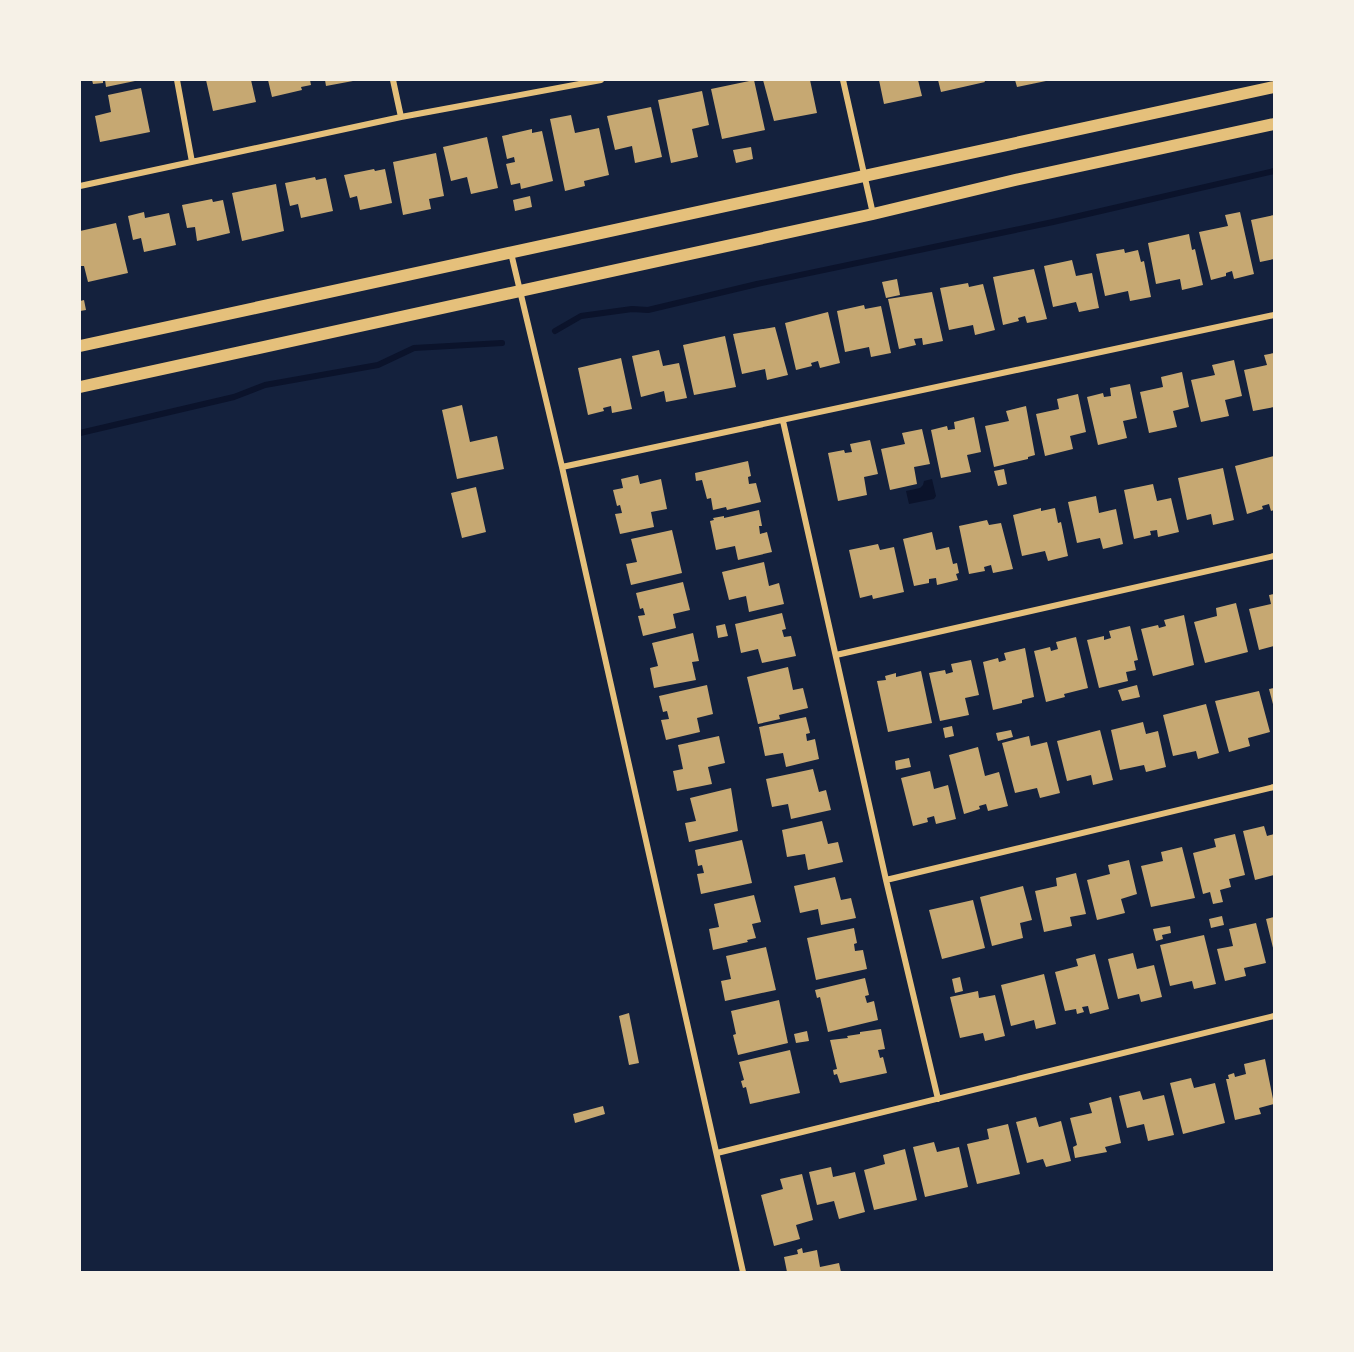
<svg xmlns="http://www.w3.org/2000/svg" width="1354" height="1352" font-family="Mulish,sans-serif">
  <rect width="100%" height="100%" fill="#14213d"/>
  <!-- water -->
  <path fill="#0b132b" d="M932,479L936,496L934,499L909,504L906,491L920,488L923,485L924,481Z"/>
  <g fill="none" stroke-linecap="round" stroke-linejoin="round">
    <!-- stream -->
    <path stroke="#0b132b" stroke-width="6" d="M555,331L581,316L632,309L648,310L757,284L1053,222L1274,171
      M80,433L234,397L265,385L378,365L414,348L502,343"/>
  </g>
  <!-- building -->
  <path fill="#c6a872" d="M92,80H103V83L93,84Z
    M105,80H135V81L106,87Z
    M206,80H251L256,102L213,111Z
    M268,80H310L311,85L301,87L302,90L272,97Z
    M325,80H353V81L326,86Z
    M754,80L765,130L722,139L711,89Z
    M763,80H810L817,113L774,121Z
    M879,80H918L922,96L884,104Z
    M938,80H984L985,82L941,92Z
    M1015,80H1046V81L1017,87Z
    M141,88L150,132L100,142L95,116L111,112L108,95Z
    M702,91L709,125L692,129L698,157L671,163L658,100Z
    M651,107L662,157L635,163L632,146L615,150L607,116Z
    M571,115L575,133L599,128L609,175L584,181L585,186L565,191L550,119Z
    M532,129V133L542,131L553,181L521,189L520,183L511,185L506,164L515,162L514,157L507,159L502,136Z
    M487,137L498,188L471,194L467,177L451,181L443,147Z
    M751,147L753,159L736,163L733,150Z
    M436,153L444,196L429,199L431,209L403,215L393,162Z
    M374,169L375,171L385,169L392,203L360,210L357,196L350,198L344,175Z
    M315,177L316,180L326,178L333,211L301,218L298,204L290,206L285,183Z
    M276,184L284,231L242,241L232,193Z
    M530,196L532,207L515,211L513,200Z
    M212,199L213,202L223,200L230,233L197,241L195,227L187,228L182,205Z
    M144,212L145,218L169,213L176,245L144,252L141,238L133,240L128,216Z
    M1240,212L1254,274L1234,279L1232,271L1226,273V276L1211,280L1199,232L1228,226L1225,215Z
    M1274,215V259L1260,262L1251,220Z
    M116,223L128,273L88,282L84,266H81L80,261V231Z
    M1189,234L1192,250L1195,249L1203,285L1182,290L1180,279L1156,284L1148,243Z
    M1124,249L1125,253L1138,250L1141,262L1144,261L1151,297L1130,301L1128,291L1105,296L1096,254Z
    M1072,260L1076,276L1092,273L1099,308L1079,312L1076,302L1053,307L1044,266Z
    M1034,269L1047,319L1027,323L1025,316L1018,318L1019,321L1003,325L993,277Z
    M897,279L900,295L886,298L882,282Z
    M968,283L969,287L983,284L995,330L975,335L973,325L949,330L940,288Z
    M932,292L943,341L923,345L922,338L914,339L916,345L899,349L888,299Z
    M84,300L86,310L80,311V301Z
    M864,305L865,309L881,306L891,353L871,357L869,347L845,352L837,311Z
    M828,312L840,363L820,368L818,361L811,363L812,366L796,370L785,323Z
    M775,327L788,375L767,380L765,369L742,374L733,334Z
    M725,336L736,387L694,395L683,345Z
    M659,350L663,366L679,363L687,398L666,402L664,391L641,397L632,356Z
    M1274,353V407L1253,411L1244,370L1267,365L1264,355Z
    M621,358L632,409L612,413L611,406L603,408L604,411L588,415L578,368Z
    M1234,360L1242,396L1225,400L1229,416L1201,422L1191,380L1215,375L1212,365Z
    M1182,372L1189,407L1173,411L1177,427L1149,433L1140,392L1163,387L1161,377Z
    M1130,384L1137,418L1123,421L1127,438L1098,445L1087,397L1103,393L1104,397L1111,396L1110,388Z
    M1078,394L1086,432L1070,436L1073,449L1045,456L1036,414L1059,409L1057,399Z
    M462,405L470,442L497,436L504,469L457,479L442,410Z
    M1026,406L1035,455L1028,457V459L994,467L985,426L1009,421L1006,411Z
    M974,417L981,452L967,455L971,472L941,478L931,430L947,426L948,430L955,429L954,422Z
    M922,429L930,464L914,467L917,484L890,490L881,449L905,444L902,433Z
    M870,440L878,474L864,477L867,495L838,501L828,453L844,450L845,453L852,452L850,444Z
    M1274,456V510L1271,511L1269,504L1262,506L1263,509L1247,514L1235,466Z
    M748,461L751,476L748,477L749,484L756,483L761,502L727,510L726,507L713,510L711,498L707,499L702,480L696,481L695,473Z
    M1223,468L1234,520L1213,525L1211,514L1187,520L1178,478Z
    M1004,469L1007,484L998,486L994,471Z
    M638,475L640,484L661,479L667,509L651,512L654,527L620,534L615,514L622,513L620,505L617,506L613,490L623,488L621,479Z
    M1153,484L1157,501L1171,498L1179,532L1158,537L1157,530L1150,531L1151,535L1134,539L1124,490Z
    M476,487L486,532L462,538L451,493Z
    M1096,496L1099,513L1116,509L1123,544L1103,549L1100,538L1077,543L1068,502Z
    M1041,508V511L1055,508L1058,523L1061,522L1068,556L1048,561L1045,551L1022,556L1013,515Z
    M759,510L762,526H759L760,534L767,532L772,552L738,560L735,546L716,550L710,521L714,520L713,518L724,516V518Z
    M987,520L989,525L1001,523L1013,569L993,573L991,565L984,567L985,571L969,574L959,526Z
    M672,530L682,573L631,585L626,564L637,562L631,539Z
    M932,532L936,550L949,547L953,564L957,563L959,573L956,574L958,580L937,585L936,578L929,579V583L914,586L903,539Z
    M878,544L880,550L894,547L904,592L873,599L872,595L860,598L849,550Z
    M764,562L769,586L779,583L784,604L749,612L746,596L729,600L722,572Z
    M683,582L690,610L673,614L676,628L643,636L638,616L645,615L643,608L640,609L636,593Z
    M1274,594V646L1259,650L1249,609L1271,604L1269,595Z
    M1236,603L1248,652L1205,663L1194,622L1217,616L1216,608Z
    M782,613L786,629L782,630L784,637L791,636L796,656L762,663L758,649L741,653L735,624Z
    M1184,615L1194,665L1153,676L1141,629L1158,625L1159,628L1166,626L1164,620Z
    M725,624L728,636L718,638L716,626Z
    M1130,626L1138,660L1134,661L1136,670L1126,672L1128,681L1099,688L1087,640L1104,636V640L1111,638L1109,631Z
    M693,633L699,661L692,662L696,680L654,688L650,668L658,666L652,643Z
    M1076,637L1088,688L1064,694L1065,697L1046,702L1034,651L1050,647L1051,651L1058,649L1056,642Z
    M1025,648L1034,697L1022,700V703L993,710L983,662L998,658L999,662L1006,660L1004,653Z
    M971,660L979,695L965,698L969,715L940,721L929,673L945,670L946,674L953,672L951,664Z
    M788,667L793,690L803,688L808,708L779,715L780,719L758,724L747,677Z
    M921,671L932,723L888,732L877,681L886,680L885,676L896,673V677Z
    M707,685L713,714L697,718L700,732L666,740L661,720L669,719L667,711L663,712L659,696Z
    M1137,685L1140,697L1122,701L1118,690Z
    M1274,688V708L1269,689Z
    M1259,691L1270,732L1248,738L1250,746L1229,752L1215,701Z
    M1206,704L1219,753L1198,759L1196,751L1173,756L1163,715Z
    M806,717L810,733L806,734L807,741L815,739L819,759L786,767L783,753L765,756L759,727Z
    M1143,722L1146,734L1158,731L1166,767L1146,772L1144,765L1120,770L1111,730Z
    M952,726L954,736L945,738L943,728Z
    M1011,730L1013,737L998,741L996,733Z
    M1100,730L1113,780L1093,785L1091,775L1067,781L1057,741Z
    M719,736L725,763L708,767L712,784L677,791L673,771L683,769L678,745Z
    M1029,736L1031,746L1047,742L1060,793L1040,798L1037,788L1015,793L1002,743Z
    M978,747L985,776L999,772L1008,806L988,811L986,804L979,806L980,809L964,814L949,755Z
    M909,758L911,767L896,770L895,761Z
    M813,769L819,792L826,790L831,810L791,819L788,804L772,807L766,779Z
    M930,771L934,789L948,785L956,819L936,824L934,816L927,818L928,822L913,826L901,778Z
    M731,788L738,831L689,842L685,823L696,821L690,798Z
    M822,821L828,844L838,842L843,862L808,870L805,854L787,857L782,830Z
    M1264,826L1267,836L1274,834V875L1255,880L1243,831Z
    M1235,834L1245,875L1229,879L1231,887L1220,890L1223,902L1213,904L1210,892L1203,894L1193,853L1216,847L1214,839Z
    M742,840L752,883L701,894L697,874L704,873L702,865L698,866L695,850Z
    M1182,847L1195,898L1151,907L1141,866L1163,861L1161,852Z
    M1129,860L1137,894L1121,899L1125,913L1097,920L1087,880L1110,874L1108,865Z
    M1076,873L1086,914L1070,917L1072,926L1044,932L1035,891L1057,886L1056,878Z
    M835,877L841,900L851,898L856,918L821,925L818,909L800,913L794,886Z
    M1023,886L1032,920L1020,923L1023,938L992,946L980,897Z
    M754,895L761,922L752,924L756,938L747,940L748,942L713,950L709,929L719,927L714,904Z
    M973,900L985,948L942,959L929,910Z
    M1222,916L1224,925L1211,928L1209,919Z
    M1274,917V952L1266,919Z
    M1256,923L1266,963L1244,968L1246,976L1225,981L1217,949L1233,946L1229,929Z
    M1170,926L1171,933L1162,935L1163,939L1156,941L1153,929Z
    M854,928L857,943L854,944L855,951L863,950L867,969L816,980L807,938Z
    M1204,935L1216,984L1194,989L1192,981L1170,986L1160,945Z
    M766,947L776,990L725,1001L721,981L731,979L726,956Z
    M1133,953L1137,969L1154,965L1162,997L1141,1002L1139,994L1118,999L1108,959Z
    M1095,954L1109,1009L1090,1014L1088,1006L1082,1007L1084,1012L1077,1014L1076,1009L1065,1011L1055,972L1078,966L1076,959Z
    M1044,974L1056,1024L1036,1029L1034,1020L1011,1026L1001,985Z
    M960,977L963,991L955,993L952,979Z
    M865,978L869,995L865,996L867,1003L874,1001L878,1020L828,1032L820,997L817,998L815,990Z
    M978,991L979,998L995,995L1005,1036L985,1041L983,1033L960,1038L950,997Z
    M779,1000L788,1043L738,1055L733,1035L736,1034L731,1011Z
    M629,1013L639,1063L629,1065L619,1016Z
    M881,1029L885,1049L878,1050L880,1058L883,1057L887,1073L840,1083L837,1074L834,1075L833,1070L837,1069L830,1040L848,1038L847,1036L860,1034V1032Z
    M807,1031L809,1041L796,1043L794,1034Z
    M790,1050L800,1093L750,1104L746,1087L743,1088L741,1081L744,1080L739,1062Z
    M1265,1059L1274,1104L1259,1108L1261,1114L1235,1120L1226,1079H1229L1228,1075L1234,1073L1235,1077L1246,1074L1244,1064Z
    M1191,1078L1194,1088L1215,1083L1225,1123L1183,1134L1170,1083Z
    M1140,1091L1143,1100L1164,1095L1174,1135L1148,1141L1144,1124L1127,1128L1119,1096Z
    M1111,1097L1121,1143L1105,1147L1107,1152L1075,1158L1073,1147L1077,1145L1070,1118L1092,1113L1089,1103Z
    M603,1106L605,1114L575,1123L573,1114Z
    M1036,1117L1039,1127L1061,1121L1071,1161L1046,1167L1043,1159L1027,1163L1016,1122Z
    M1008,1124L1020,1174L977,1184L967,1144L989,1139L987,1129Z
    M934,1142L937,1152L959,1147L968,1187L925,1197L913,1147Z
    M905,1149L917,1200L874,1210L864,1170L885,1164L883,1155Z
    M831,1167L833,1177L855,1172L865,1212L839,1219L834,1201L817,1205L809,1172Z
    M802,1174L813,1220L796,1225L800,1239L774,1246L761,1195L783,1189L780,1179Z
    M802,1248L803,1253L817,1250L820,1267L839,1263L841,1272H787L784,1257L798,1254L797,1250Z"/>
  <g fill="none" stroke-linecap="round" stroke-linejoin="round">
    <!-- minor -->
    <path stroke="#e5c07b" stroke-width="6" d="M177,80L192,162
      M393,80L401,117
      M843,80L873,214
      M80,186L401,117L601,80
      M511,253L562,467L743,1272
      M783,421L886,880L938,1099
      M562,467L1274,315
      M836,655L1274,556
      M886,880L1274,787
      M717,1153L1274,1016"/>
    <!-- secondary -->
    <path stroke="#e5c07b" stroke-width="12" d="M80,346L1274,87
      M80,387L873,214L1015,180L1274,124"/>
  </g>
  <!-- border -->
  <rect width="1354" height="1352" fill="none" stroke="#f6f1e7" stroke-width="162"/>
</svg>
